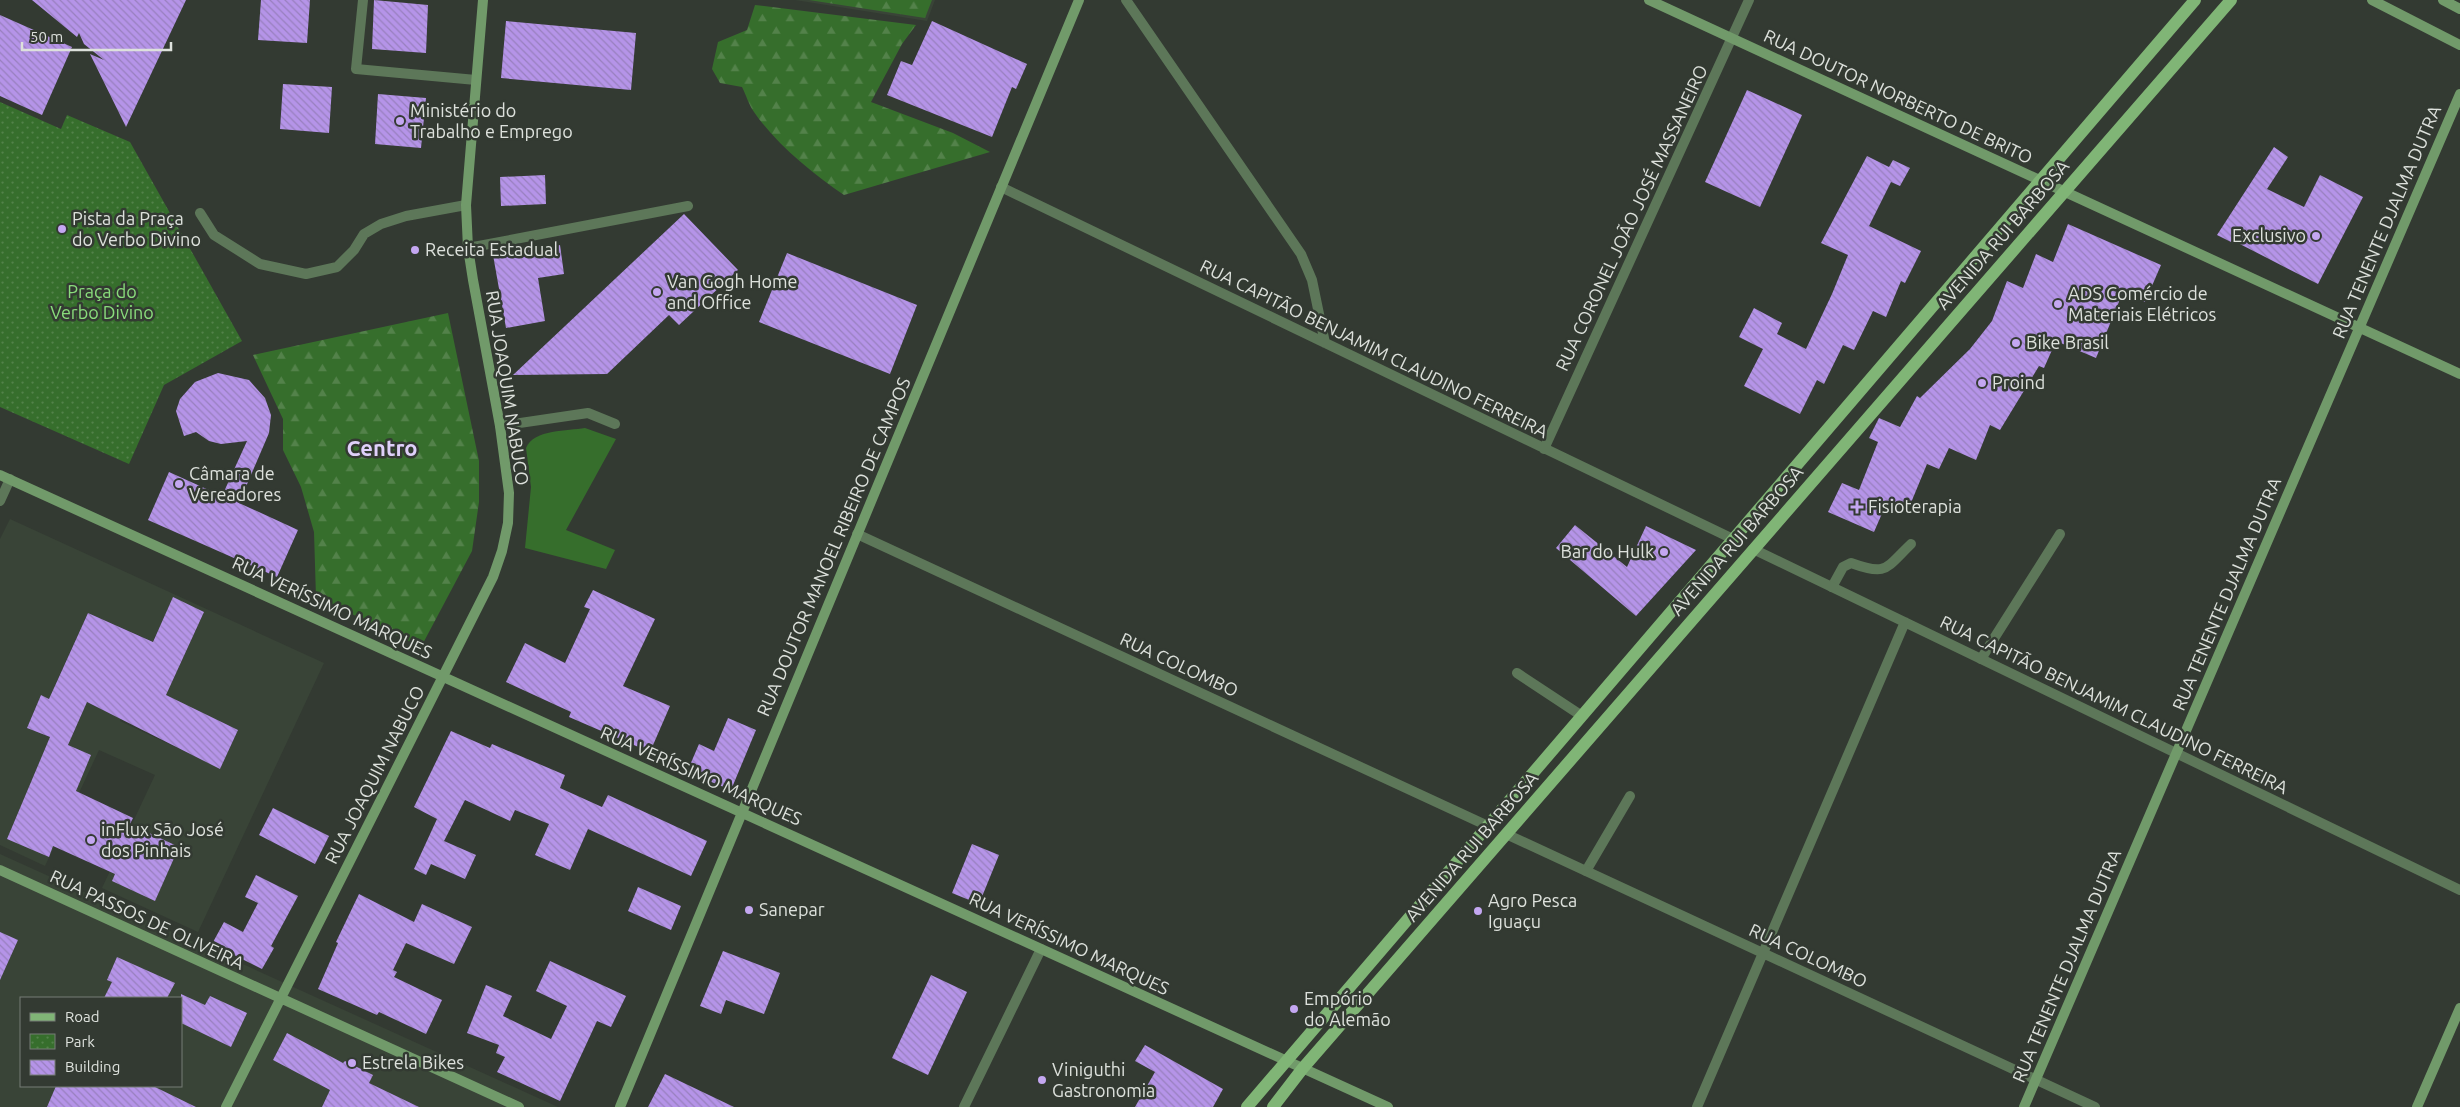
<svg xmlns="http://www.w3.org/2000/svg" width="2460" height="1107" font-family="Ubuntu,sans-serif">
  <defs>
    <pattern id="forest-firs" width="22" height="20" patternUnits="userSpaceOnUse" patternTransform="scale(1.25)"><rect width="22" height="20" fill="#366e2c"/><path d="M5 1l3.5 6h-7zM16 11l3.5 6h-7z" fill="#53824a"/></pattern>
    <pattern id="park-dots" width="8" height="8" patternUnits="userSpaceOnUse" patternTransform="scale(1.25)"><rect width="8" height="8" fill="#366e2c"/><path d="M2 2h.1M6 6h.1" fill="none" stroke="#53824a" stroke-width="1.8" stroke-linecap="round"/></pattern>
    <pattern id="building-back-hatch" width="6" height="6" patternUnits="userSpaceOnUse" patternTransform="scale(1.25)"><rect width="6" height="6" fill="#b594e8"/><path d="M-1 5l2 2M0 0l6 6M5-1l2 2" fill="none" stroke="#9880be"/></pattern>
  </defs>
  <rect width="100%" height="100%" fill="#333a32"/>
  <!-- built -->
  <path fill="#394437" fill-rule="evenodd" d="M795,0H935L927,21Z
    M10,519L324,663L198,932L102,888L155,775L99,750L45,866L0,845V539ZM173,598L204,612L171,684L140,669ZM88,613L147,639L112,714L54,687ZM138,683L238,730L220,768L120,721ZM41,695L82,713L68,745L27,728Z
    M0,854L558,1107H0ZM21,998H181V1086H21Z"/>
  <!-- grass -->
  <path fill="#366e2c" d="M585,428L616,439L566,530L615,550L606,569L525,548L531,487L526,448C534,429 568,431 585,428Z"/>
  <!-- forest -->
  <path fill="url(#forest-firs)" d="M809,0H932L925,18Z
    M755,5L916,25L902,44L871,102L953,133L990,152L844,195C813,174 776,144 754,112C749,105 746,95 742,87L720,83L712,69L718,42L747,30Z
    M448,313L479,461V502L472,551L421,647L316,597L314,532L301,487L283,450V419L253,355Z"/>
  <!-- park -->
  <path fill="url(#park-dots)" d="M0,102L61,129L67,115L130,142L242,341L164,385L129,464L0,407Z"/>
  <!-- building -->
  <path fill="url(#building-back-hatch)" d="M32,0H186L126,127L90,54L104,60L84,44L79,33L77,37Z
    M261,0H310L307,43L258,40Z
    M374,0L428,5L426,53L372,49Z
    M0,15L72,47L42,115L0,96Z
    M506,21L636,33L631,90L501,78Z
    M932,21L1027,64L1016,89L1012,87L992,137L887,95L901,61L912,65Z
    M283,84L332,87L329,133L280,129Z
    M1747,90L1802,115L1760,207L1705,182Z
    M378,94L426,98L421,148L375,144Z
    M2274,147L2288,157L2267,189L2304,207L2320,175L2363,197L2318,284L2232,240L2231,242L2217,235Z
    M1867,156L1889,167L1893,160L1910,168L1900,186L1891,182L1869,226L1921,251L1905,283L1901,281L1886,317L1873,311L1854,350L1843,345L1824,384L1817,380L1800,414L1744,386L1763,349L1739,337L1754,308L1782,323L1777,334L1806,349L1832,294L1848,255L1821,243Z
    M545,175L546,204L501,206L500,177Z
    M684,214L738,270L679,325L669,315L607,374L513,375Z
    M2068,224L2161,265L2145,302L2123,292L2096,358L2056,341L2044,368L2039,366L2000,430L1990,425L1976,460L1949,448L1939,469L1927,464L1908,510L1887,502L1874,532L1828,512L1842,483L1859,490L1878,442L1869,438L1879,418L1900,427L1917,396L1920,398L1970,349L1992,321L2007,281L2023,288L2036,254L2053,262Z
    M560,245L564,274L538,278L545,321L506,328L493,255Z
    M787,253L917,305L890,374L759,322Z
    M218,373L249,380L265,398L271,415L269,433L239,503L298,530L277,577L148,520L169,472L222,496L247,441L221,444L209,441L196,432L184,436L176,411L180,399L195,382Z
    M1575,525L1627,567L1646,526L1696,550L1636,616L1556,548Z
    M593,590L655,619L623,686L670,706L650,752L569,717L571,712L506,682L525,643L565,663L590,609L584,607Z
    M173,597L204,612L166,695L238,730L220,769L87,702L68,745L91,755L76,791L133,818L130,824L179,847L155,901L112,881L115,874L53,846L49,857L7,839L50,737L27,728L41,695L49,699L88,613L153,642Z
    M728,718L756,730L731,790L687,772L699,744L714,751Z
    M451,731L490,748L492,744L565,775L560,788L602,807L608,795L707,841L691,876L588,829L570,870L535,855L549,824L515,810L510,821L465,800L444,841L476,855L465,879L431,864L426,875L414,869L437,819L414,807Z
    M273,808L329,836L315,864L259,835Z
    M972,844L999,855L979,904L952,893Z
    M256,875L298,896L271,946L274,948L262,969L212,944L224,922L243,932L258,903L245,897Z
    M638,887L681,906L671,930L628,911Z
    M359,894L414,922L422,904L472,927L454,964L406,943L393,970L397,972L394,977L442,1000L426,1034L379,1012L377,1015L318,989L338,943L336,942Z
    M0,932L18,940L0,980Z
    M723,951L780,973L764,1014L726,1000L721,1014L700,1006Z
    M117,957L175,983L167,998H104L112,982L107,980Z
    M550,961L626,996L611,1027L597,1021L560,1101L497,1072L505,1057L496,1053L499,1045L467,1033L486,985L512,996L503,1016L551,1039L567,1006L536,991Z
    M931,975L967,992L928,1075L892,1058Z
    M181,994L205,1005L210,996L247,1013L231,1047L181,1023Z
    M287,1033L343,1063L345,1061L373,1075L369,1083L419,1107H322L330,1090L273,1060Z
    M1145,1045L1223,1089L1213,1107H1135L1155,1072L1135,1061Z
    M665,1074L734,1107H648Z
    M56,1086H153L196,1107H47Z"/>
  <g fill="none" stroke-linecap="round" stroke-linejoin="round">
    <!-- lane -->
    <path stroke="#5d7759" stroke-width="10" d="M200,213L214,235L260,264L306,274L337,267L354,250L364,234L381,224L406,216L466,205
      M468,248L688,206
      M1832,587L1843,567L1851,563C1887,576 1885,569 1911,544
      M1981,659L2060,534
      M1517,673L1582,716
      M1586,871L1630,796
      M964,1107L1041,949"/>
    <!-- street -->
    <path stroke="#5d7759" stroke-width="10" d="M363,0L356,69L476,80
      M1126,0L1301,254L1312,280L1325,343
      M1001,187L1733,539
      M500,426L588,413L615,424
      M1544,449L1749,0
      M0,501L10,479
      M857,534L1488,826
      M1753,549L2460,890
      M1506,834L2095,1107
      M1697,1107L1905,622"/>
    <!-- secondary -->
    <path stroke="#719a6a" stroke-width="10" d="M1649,0L2460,374
      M2372,0L2460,45
      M2443,0L2460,9
      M0,475L1388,1107
      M0,870L519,1107
      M226,1107L493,577L502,551L508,523L509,493L500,426L473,280L468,248L466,205L483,0
      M620,1107L1079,0
      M2024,1107L2460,94
      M2417,1107L2460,1008"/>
    <!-- primary -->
    <path stroke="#80b576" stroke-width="12" d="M1247,1107L2195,0
      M1273,1107L1303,1068L2231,0"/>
  </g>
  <!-- markers -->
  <g fill="#c4a7f1" stroke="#333a32" stroke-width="2">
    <circle cx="400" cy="121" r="5"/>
    <circle cx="62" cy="229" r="5"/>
    <circle cx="2316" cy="236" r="5"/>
    <circle cx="415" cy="250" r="5"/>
    <circle cx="657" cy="292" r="5"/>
    <circle cx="2058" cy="304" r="5"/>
    <circle cx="2016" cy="343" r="5"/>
    <circle cx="1982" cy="383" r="5"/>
    <circle cx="179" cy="484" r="5"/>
    <path d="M1854.5 499.5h5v5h5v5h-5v5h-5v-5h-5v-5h5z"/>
    <circle cx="1664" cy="552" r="5"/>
    <circle cx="91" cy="840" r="5"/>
    <circle cx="749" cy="910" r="5"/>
    <circle cx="1478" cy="911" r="5"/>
    <circle cx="1294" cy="1009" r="5"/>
    <circle cx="352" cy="1063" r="5"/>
    <circle cx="1042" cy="1080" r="5"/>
  </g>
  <g text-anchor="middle" stroke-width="5" stroke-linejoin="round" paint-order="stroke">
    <!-- street labels -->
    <g font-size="18" fill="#dde1dc" stroke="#333a32">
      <text transform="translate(1898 97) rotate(25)" y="6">RUA DOUTOR NORBERTO DE BRITO</text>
      <text transform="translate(1632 218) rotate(-65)" y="6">RUA CORONEL JOÃO JOSÉ MASSANEIRO</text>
      <text transform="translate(2387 222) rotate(-67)" y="6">RUA TENENTE DJALMA DUTRA</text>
      <text transform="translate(2003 235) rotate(-49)" y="6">AVENIDA RUI BARBOSA</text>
      <text transform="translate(1374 349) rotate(26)" y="6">RUA CAPITÃO BENJAMIM CLAUDINO FERREIRA</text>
      <text transform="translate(507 388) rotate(81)" y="6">RUA JOAQUIM NABUCO</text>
      <text transform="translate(1737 541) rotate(-49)" y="6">AVENIDA RUI BARBOSA</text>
      <text transform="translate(834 547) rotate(-67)" y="6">RUA DOUTOR MANOEL RIBEIRO DE CAMPOS</text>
      <text transform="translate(2227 594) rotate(-67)" y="6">RUA TENENTE DJALMA DUTRA</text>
      <text transform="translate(332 608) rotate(25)" y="6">RUA VERÍSSIMO MARQUES</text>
      <text transform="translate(1179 665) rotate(25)" y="6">RUA COLOMBO</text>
      <text transform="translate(2114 705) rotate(26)" y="6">RUA CAPITÃO BENJAMIM CLAUDINO FERREIRA</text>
      <text transform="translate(375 775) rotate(-63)" y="6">RUA JOAQUIM NABUCO</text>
      <text transform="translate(701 776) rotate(24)" y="6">RUA VERÍSSIMO MARQUES</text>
      <text transform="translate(1472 847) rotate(-49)" y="6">AVENIDA RUI BARBOSA</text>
      <text transform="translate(147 920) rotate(25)" y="6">RUA PASSOS DE OLIVEIRA</text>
      <text transform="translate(1069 944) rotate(25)" y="6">RUA VERÍSSIMO MARQUES</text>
      <text transform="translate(1808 956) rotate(25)" y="6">RUA COLOMBO</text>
      <text transform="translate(2067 966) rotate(-67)" y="6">RUA TENENTE DJALMA DUTRA</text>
    </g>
    <!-- poi labels -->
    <g font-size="18" fill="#dde1dc" stroke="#333a32" text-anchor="start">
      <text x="410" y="117">Ministério do<tspan x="410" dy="21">Trabalho e Emprego</tspan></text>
      <text x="72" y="225">Pista da Praça<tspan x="72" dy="21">do Verbo Divino</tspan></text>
      <text x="2306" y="242" text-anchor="end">Exclusivo</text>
      <text x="425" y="256">Receita Estadual</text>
      <text x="667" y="288">Van Gogh Home<tspan x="667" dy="21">and Office</tspan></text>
      <text x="2068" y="300">ADS Comércio de<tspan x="2068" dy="21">Materiais Elétricos</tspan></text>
      <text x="2026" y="349">Bike Brasil</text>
      <text x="1992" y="389">Proind</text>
      <text x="189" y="480">Câmara de<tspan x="189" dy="21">Vereadores</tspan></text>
      <text x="1868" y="513">Fisioterapia</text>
      <text x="1654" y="558" text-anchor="end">Bar do Hulk</text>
      <text x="101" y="836">inFlux São José<tspan x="101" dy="21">dos Pinhais</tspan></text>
      <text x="1488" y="907">Agro Pesca<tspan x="1488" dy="21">Iguaçu</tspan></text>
      <text x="759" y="916">Sanepar</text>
      <text x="1304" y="1005">Empório<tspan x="1304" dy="21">do Alemão</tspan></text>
      <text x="362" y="1069">Estrela Bikes</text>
      <text x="1052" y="1076">Viniguthi<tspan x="1052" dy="21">Gastronomia</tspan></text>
    </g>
    <!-- park labels -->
    <g font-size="18" fill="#89dc7b" stroke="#333a32">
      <text x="102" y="298">Praça do<tspan x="102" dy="21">Verbo Divino</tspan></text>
    </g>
    <!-- district labels -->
    <g font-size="22" font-weight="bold" fill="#dfd0fa" stroke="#333a32">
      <text x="382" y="456">Centro</text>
    </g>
  </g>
  <!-- legend -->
  <rect x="20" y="997" width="162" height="90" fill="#333a32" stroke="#777d76"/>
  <rect x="30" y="1013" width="25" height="8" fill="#80b576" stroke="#777d76"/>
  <text x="65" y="1022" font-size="15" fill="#dde1dc">Road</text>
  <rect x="30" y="1034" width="25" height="15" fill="url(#park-dots)" stroke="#777d76"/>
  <text x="65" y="1047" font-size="15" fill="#dde1dc">Park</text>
  <rect x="30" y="1060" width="25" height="15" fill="url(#building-back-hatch)" stroke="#777d76"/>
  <text x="65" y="1072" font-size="15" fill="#dde1dc">Building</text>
  <!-- scale -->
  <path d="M22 42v8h149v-8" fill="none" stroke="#dde1dc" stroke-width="2.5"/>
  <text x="30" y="42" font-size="15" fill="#dde1dc" stroke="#333a32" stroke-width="4" paint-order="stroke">50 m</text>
</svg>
